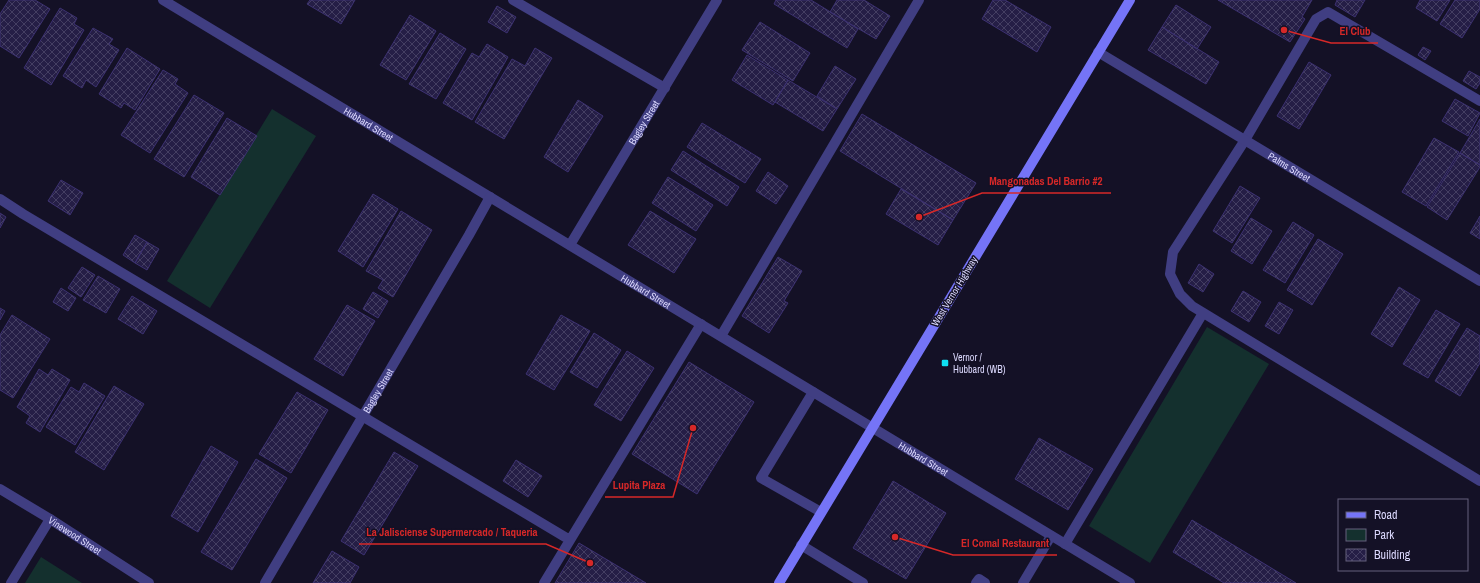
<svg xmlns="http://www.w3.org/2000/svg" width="1480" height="583" font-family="'Archivo Narrow',sans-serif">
  <defs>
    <pattern id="building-cross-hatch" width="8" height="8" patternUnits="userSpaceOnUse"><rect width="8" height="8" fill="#251e46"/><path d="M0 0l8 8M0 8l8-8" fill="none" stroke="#443e62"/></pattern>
  </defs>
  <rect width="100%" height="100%" fill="#141126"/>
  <!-- green -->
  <path fill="#14302e" d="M272,109L316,136L210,308L167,281Z
    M1207,327L1269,364L1150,563L1089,526Z
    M41,557L82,583H25Z"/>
  <!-- building -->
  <path fill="url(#building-cross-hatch)" stroke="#3c3171" d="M9,0H35L50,9L19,58L0,46V14Z
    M310,0H355L341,24L307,4Z
    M776,0H811L858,29L847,48L774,4Z
    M837,0H864L890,16L876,39L830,12Z
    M993,0H1005L1051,27L1037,52L982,19Z
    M1218,0H1312L1302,17L1305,19L1290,42Z
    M1337,0H1365L1355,17L1335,5Z
    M1420,0H1450L1437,21L1416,8Z
    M1455,0H1480V9L1462,38L1440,24Z
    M1176,5L1211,27L1197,49L1162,27Z
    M497,6L516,17L507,33L488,22Z
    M60,8L77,18L74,24L84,30L51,85L24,68Z
    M410,15L436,31L406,80L380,65Z
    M760,22L810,53L793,81L742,50Z
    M1162,27L1219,62L1206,84L1148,50Z
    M93,28L113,39L109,44L119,50L96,87L86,80L82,88L63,76Z
    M440,33L466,49L436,99L409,84Z
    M487,44L508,57L472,120L443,103L472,53L479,57Z
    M1423,47L1431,51L1425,60L1418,55Z
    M127,48L160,69L135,110L124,103L121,108L99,94Z
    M535,48L552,58L504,139L475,122L512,59L525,66Z
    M747,55L788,80L773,105L732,80Z
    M1309,62L1331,75L1299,129L1277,116Z
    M835,66L856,79L837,109L817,96Z
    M163,70L178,79L175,84L188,93L150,153L121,135Z
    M1469,71L1480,77V83L1476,89L1463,81Z
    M788,80L837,109L823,131L775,102Z
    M194,95L224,113L184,177L154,159Z
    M1455,99L1480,113L1468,136L1442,121Z
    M578,100L603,116L568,172L544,157Z
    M862,114L976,183L953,220L840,151Z
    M227,118L257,136L220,195L191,177Z
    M1480,119V165L1460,153Z
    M702,123L761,159L745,183L687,147Z
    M1434,138L1459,152L1426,206L1402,192Z
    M683,151L739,187L727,206L671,170Z
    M1460,153L1480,165V167L1447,220L1427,207Z
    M768,172L788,186L776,204L756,191Z
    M668,177L713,205L696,231L652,203Z
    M61,180L83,193L70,215L48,201Z
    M1240,186L1260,198L1232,243L1213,231Z
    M901,189L953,220L938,245L886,214Z
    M373,194L398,209L363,267L338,251Z
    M401,211L432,230L393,297L378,288L383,280L366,271Z
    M650,211L696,239L674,273L628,245Z
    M0,213L6,217L0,228Z
    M1480,216V239L1470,233Z
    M1251,218L1272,231L1252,264L1231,251Z
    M1293,222L1314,235L1285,283L1263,270Z
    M135,235L147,242L135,263L123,255Z
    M1318,239L1343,254L1312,305L1287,290Z
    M147,242L159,249L147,270L135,263Z
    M778,257L802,271L784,301L788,303L769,333L742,316Z
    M1199,264L1214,274L1203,292L1188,283Z
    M82,267L95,275L81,297L68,288Z
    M98,276L120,289L106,313L83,300Z
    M1399,287L1420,300L1392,347L1371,334Z
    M61,288L76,298L68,311L53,302Z
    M1243,291L1261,302L1249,322L1231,311Z
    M373,292L388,301L378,318L363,309Z
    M132,296L157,311L143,334L118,319Z
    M1279,302L1293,310L1279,334L1265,326Z
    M347,305L375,321L343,376L314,359Z
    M0,308L5,311L0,320Z
    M1436,310L1460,324L1428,378L1403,364Z
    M12,315L50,339L13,398L0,390V335Z
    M561,315L590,331L554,390L526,374Z
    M1467,328L1480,336V363L1460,396L1435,381Z
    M594,333L621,350L597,388L570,372Z
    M627,351L654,368L621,421L594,405Z
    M689,362L754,402L697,494L632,454Z
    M39,369L48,375L52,369L70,380L40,432L26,423L30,416L17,407Z
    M84,383L105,396L75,445L46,427L71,387L79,392Z
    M114,386L144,404L104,470L75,452Z
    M297,392L328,410L291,473L259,454Z
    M1039,438L1093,469L1068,510L1015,479Z
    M211,446L238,462L198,532L171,516Z
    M394,452L418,466L364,555L341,541Z
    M256,459L287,478L232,570L201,552Z
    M516,460L542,476L528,497L503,481Z
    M893,481L946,513L906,579L853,548Z
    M1192,520L1296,583H1224L1173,552Z
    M579,543L646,583H555Z
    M332,551L359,567L350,583H313Z"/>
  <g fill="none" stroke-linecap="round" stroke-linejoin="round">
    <!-- lane -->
    <path stroke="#403e82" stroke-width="10" d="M513,0L665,88
      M1480,101L1328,12L1316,19L1245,140L1173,252L1170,274L1180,294L1192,306L1480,481
      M0,199L23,214L570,540
      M721,336L919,0
      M813,392L761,478L821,512
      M1065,544L1203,313
      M801,545L863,583
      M11,583L50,519
      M544,583L701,324
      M976,583L979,579L985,583
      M1023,583L1051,536"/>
    <!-- street -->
    <g stroke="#403e82" stroke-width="10">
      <path id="s1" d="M163,0L1130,583"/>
      <path id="s2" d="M1098,52L1480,281"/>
      <path id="s3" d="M570,245L717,0"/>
      <path id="s4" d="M0,489L50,519L149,583"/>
      <path id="s5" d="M265,583L469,235L490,197"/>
    </g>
    <!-- secondary -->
    <path stroke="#7574f7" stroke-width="10" d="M779,583L1130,0"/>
  </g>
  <!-- markers -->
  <rect fill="#0fe0f2" stroke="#141126" stroke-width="1.5" x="941" y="359" width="8" height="8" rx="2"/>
  <g text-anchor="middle" stroke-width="3" stroke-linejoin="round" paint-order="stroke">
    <!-- street labels -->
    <g font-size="10" fill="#dbd8fd" stroke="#141126">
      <text dy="4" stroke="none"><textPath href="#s3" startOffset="143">Bagley Street</textPath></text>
      <text dy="4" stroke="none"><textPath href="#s1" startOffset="240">Hubbard Street</textPath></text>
      <text dy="4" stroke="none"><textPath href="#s2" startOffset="223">Palms Street</textPath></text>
      <text dy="4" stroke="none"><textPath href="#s1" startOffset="564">Hubbard Street</textPath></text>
      <text transform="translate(954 291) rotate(-59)" y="4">West Vernor Highway</text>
      <text dy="4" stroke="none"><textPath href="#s5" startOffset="223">Bagley Street</textPath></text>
      <text dy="4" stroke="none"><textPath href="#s1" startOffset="888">Hubbard Street</textPath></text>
      <text dy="4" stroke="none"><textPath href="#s4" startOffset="88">Vinewood Street</textPath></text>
    </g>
    <!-- poi labels -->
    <g font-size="10" fill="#dbd8fd" stroke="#141126" text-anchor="start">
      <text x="953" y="361">Vernor /<tspan x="953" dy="12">Hubbard (WB)</tspan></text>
    </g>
  </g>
  <!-- callouts -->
  <path fill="none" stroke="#d62828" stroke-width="1.5" d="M1284 30L1331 43H1378M919 217L982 193H1111M693 428L673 497H605M590 563L546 544H359M895 537L953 555H1057"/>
  <g fill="#d62828" stroke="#141126" stroke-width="1.5">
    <circle cx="1284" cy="30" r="4"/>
    <circle cx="919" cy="217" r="4"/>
    <circle cx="693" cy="428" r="4"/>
    <circle cx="590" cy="563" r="4"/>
    <circle cx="895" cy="537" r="4"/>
  </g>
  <g font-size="11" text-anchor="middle" font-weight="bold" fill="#d62828" stroke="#141126" stroke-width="3" stroke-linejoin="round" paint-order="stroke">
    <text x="1355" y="35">El Club</text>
    <text x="1046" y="185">Mangonadas Del Barrio #2</text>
    <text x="639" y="489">Lupita Plaza</text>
    <text x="452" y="536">La Jalisciense Supermercado / Taqueria</text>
    <text x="1005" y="547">El Comal Restaurant</text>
  </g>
  <!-- legend -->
  <rect x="1338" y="499" width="130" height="72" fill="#141126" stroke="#64617c"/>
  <rect x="1346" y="512" width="20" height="6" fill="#7574f7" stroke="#64617c"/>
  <text x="1374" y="519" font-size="12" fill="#dbd8fd">Road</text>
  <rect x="1346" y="529" width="20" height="12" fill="#14302e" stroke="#64617c"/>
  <text x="1374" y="539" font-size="12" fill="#dbd8fd">Park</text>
  <rect x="1346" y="549" width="20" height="12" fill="url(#building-cross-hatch)" stroke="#64617c"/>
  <text x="1374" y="559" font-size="12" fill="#dbd8fd">Building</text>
</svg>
